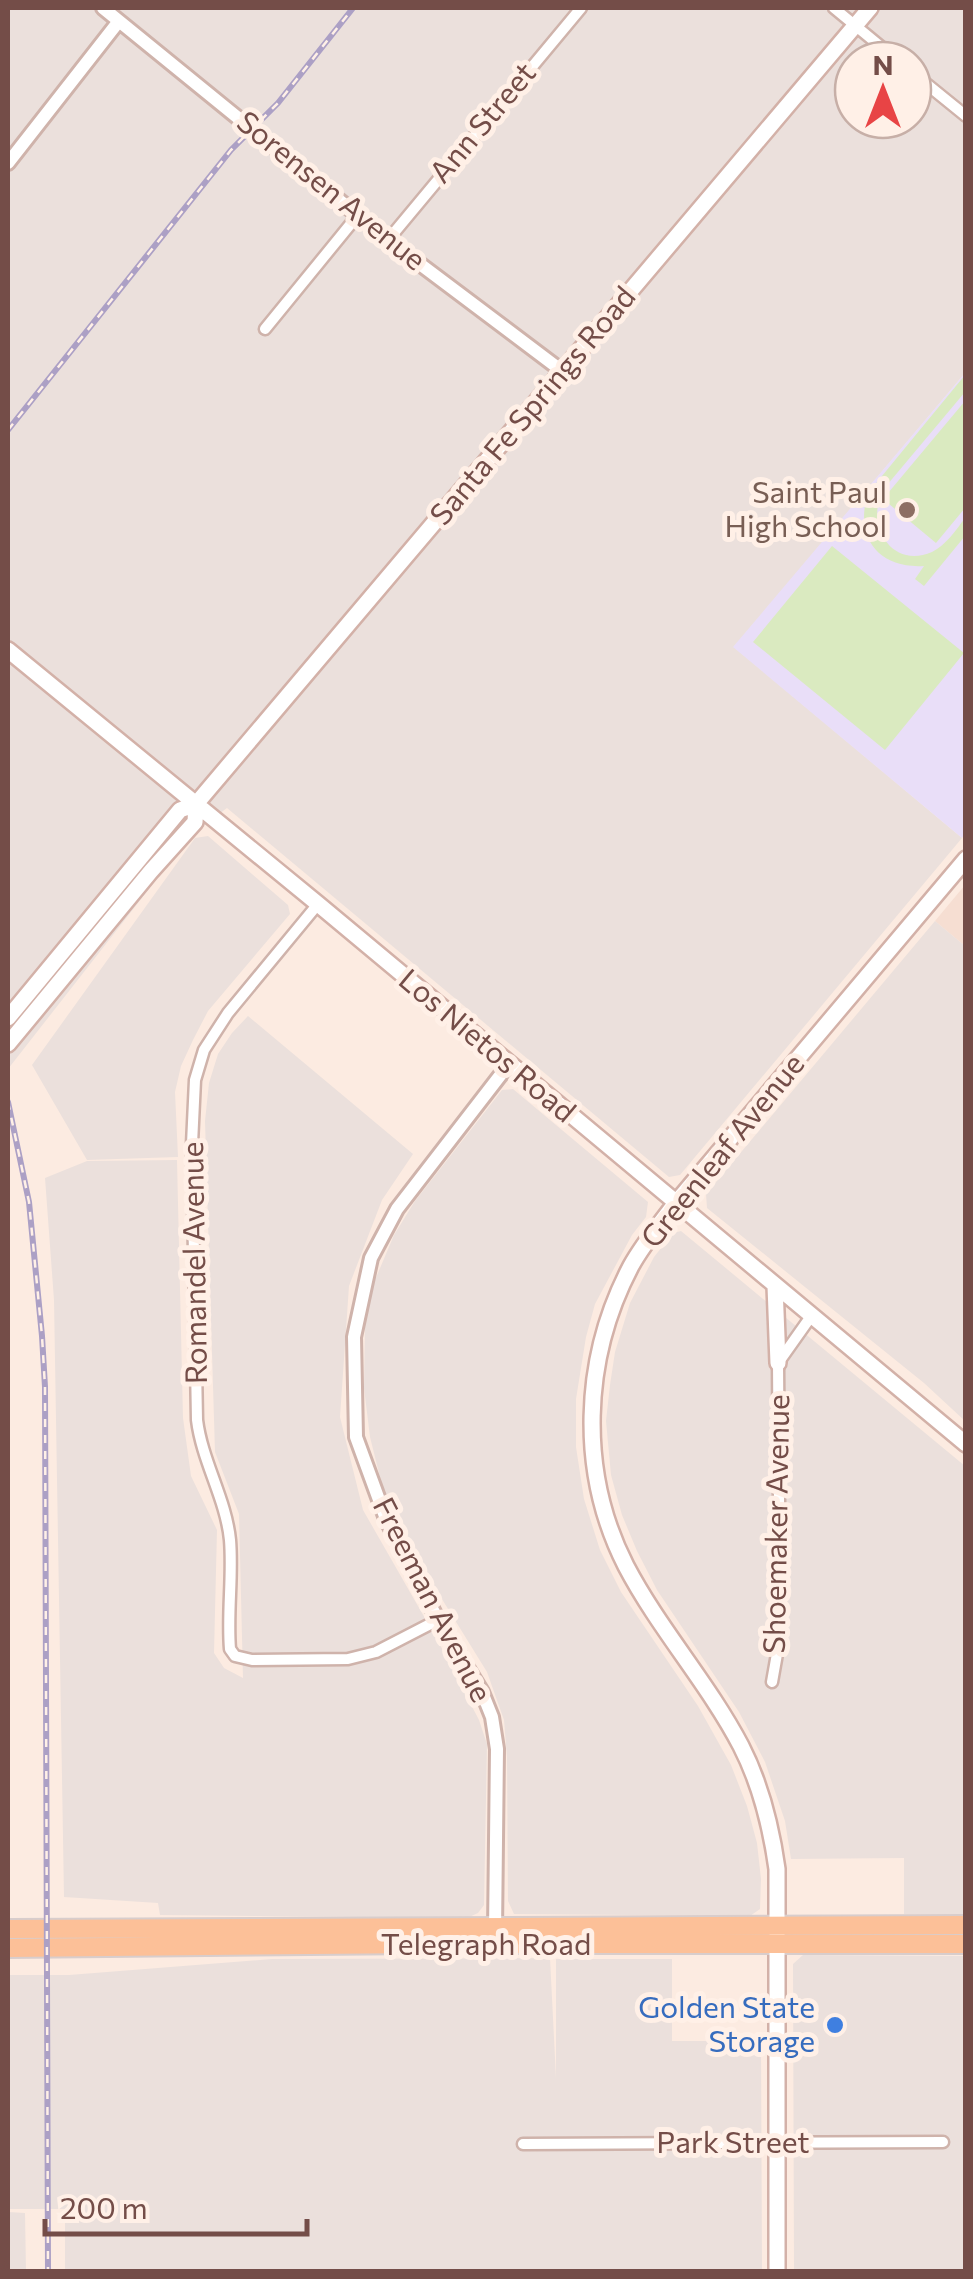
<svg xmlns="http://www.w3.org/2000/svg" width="973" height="2279" font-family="Commissioner,sans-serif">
  <rect width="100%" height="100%" fill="#fcebe1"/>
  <!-- residential -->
  <path fill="#f6ded2" d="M965,885V946L935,921Z"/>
  <!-- industrial -->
  <path fill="#ebe0dc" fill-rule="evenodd" d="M8,8H965V373L734,647L962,838L680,1175L669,1177L227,808L192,834L8,1069ZM853,60H913V120H853Z
    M208,836L288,905L290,914L208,1011L193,1040L181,1066L175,1092L178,1157L87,1160L32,1065L195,838Z
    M935,921L965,946V1421L924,1383L707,1208L706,1194Z
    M248,1016L413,1154L382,1200L349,1286L340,1417L363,1510L438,1641L479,1720L487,1744L484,1905L478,1913L467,1918L160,1915L158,1903L64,1897L54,1300L45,1178L87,1161L177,1160L183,1418L191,1476L217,1530L214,1653L224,1668L243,1678L239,1514L215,1452L205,1121L209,1083L218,1054L232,1033Z
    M513,1089L648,1202L646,1217L632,1235L595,1304L586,1337L576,1399V1447L584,1499L600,1550L621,1592L698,1706L731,1765L747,1806L757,1843L761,1879L760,1909L750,1916L514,1914L508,1901L507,1757L504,1720L487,1672L403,1536L384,1493L370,1437L364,1388L365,1323L375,1280L394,1235L415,1201L502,1090Z
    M681,1231L965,1466V1915L904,1914V1858L791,1859L785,1821L765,1762L739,1712L657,1590L637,1551L622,1515L611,1475L606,1421L610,1385L615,1352L630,1303L654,1257L673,1233Z
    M803,1955L965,1956V2271H794L793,1964Z
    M550,1958L556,2078V1959H672V2041H761L762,2271H65V2209H8V1975H69L272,1959Z
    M8,2212L25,2213L26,2271H8Z"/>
  <!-- education -->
  <path fill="#e9def8" d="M965,373V833L962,838L733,647Z"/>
  <!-- green -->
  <path fill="#daeac0" d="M965,375V392L882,491C866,527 892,569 932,552C946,545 956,530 965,518V536L924,586L915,579L924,566C878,569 854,537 868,493Z
    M965,401V508L936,543L883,499Z
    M832,546L964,653L885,750L753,642Z"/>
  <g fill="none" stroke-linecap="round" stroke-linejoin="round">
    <defs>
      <path id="minor" d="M834,8L897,60
        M913,73L966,116
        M388,240L581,8
        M265,329L358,215
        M318,904L228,1013L204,1050L195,1080L192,1144L197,1420C202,1461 226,1499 230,1540C233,1576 227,1613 230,1649L235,1656L252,1660L348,1659L376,1652L438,1620
        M772,1682L780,1637L778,1363L812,1315
        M523,2144L943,2142"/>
      <path id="tertiary" d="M103,8L388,240L562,371
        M8,163L119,21
        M495,1932L497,1749L492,1717L482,1692L438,1620L386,1519L356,1437L354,1337L371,1258L397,1209L509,1064"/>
      <path id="secondary" d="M8,650L318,904L966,1444
        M8,1018L180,810L196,804L870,8
        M8,1044L151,871L195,822L196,804
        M775,1286L778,1363
        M777,2272V1869C771,1826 761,1785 741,1746C708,1683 659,1629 626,1566C578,1472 582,1359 631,1266C643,1244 660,1224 675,1204L966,859"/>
      <path id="primary" d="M8,1929L966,1925
        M8,1948L422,1944H966"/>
    </defs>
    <!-- minor casing -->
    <use href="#minor" stroke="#cfb3ab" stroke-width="15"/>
    <!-- tertiary casing -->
    <use href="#tertiary" stroke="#cfb3ab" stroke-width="18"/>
    <!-- secondary casing -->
    <use href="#secondary" stroke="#d3b1a8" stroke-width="20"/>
    <!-- primary casing -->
    <use href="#primary" stroke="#d8cdcc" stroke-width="22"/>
    <!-- minor -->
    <use href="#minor" stroke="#fff" stroke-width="10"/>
    <!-- tertiary -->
    <use href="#tertiary" stroke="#fff" stroke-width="12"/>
    <!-- secondary -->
    <use href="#secondary" stroke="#fff" stroke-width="15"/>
    <!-- primary -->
    <use href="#primary" stroke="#fcc098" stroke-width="18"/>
    <defs>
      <path id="rail" d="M8,430L231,150L278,103L353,8
        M8,1102L29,1202L42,1336L45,1387L48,2272"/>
    </defs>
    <!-- rail casing -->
    <use href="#rail" stroke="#aca0c5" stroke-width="6"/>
    <!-- rail -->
    <use href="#rail" stroke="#fff0e7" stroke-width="2.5" stroke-dasharray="8" stroke-linecap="butt"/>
  </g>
  <!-- markers -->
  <circle fill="#8d6e63" stroke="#fff0e7" stroke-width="4" cx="907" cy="510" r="10"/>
  <circle fill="#3f7fe0" stroke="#fff0e7" stroke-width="4" cx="835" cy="2025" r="10"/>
  <g text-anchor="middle" stroke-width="10" stroke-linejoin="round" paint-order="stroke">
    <!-- street labels -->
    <g font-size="30" fill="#744d48" stroke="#fff0e7">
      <text transform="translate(483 123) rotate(-50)" y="10">Ann Street</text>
      <text transform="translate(331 191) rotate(39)" y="10">Sorensen Avenue</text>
      <text transform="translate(533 406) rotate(-50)" y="10">Santa Fe Springs Road</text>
      <text transform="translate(487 1046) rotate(40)" y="10">Los Nietos Road</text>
      <text transform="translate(723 1151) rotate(-51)" y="10">Greenleaf Avenue</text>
      <text transform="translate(195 1263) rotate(-91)" y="10">Romandel Avenue</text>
      <text transform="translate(777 1524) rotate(-89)" y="10">Shoemaker Avenue</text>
      <text transform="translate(432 1600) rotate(63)" y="10">Freeman Avenue</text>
      <text x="486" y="1955">Telegraph Road</text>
      <text x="733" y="2153">Park Street</text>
    </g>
    <!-- education labels -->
    <g font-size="30" fill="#785e54" stroke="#fff0e7" text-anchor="end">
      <text x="887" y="503">Saint Paul<tspan x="887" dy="34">High School</tspan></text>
    </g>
    <!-- shop labels -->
    <g font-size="30" fill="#366cbe" stroke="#fff0e7" text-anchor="end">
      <text x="815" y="2018">Golden State<tspan x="815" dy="34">Storage</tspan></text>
    </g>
  </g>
  <!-- border -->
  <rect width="973" height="2279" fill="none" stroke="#744d48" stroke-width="20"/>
  <!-- north arrow -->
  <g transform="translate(883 90)"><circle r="48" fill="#fff0e7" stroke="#c7afa7" stroke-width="2.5"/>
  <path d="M0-8L18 38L0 25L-18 38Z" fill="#e84445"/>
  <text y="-15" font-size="28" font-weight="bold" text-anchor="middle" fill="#744d48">N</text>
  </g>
  <!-- scale -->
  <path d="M45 2219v15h262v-15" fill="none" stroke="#744d48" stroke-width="5"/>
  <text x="60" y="2219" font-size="30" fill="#744d48" stroke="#fff0e7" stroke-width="8" paint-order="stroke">200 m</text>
</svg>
